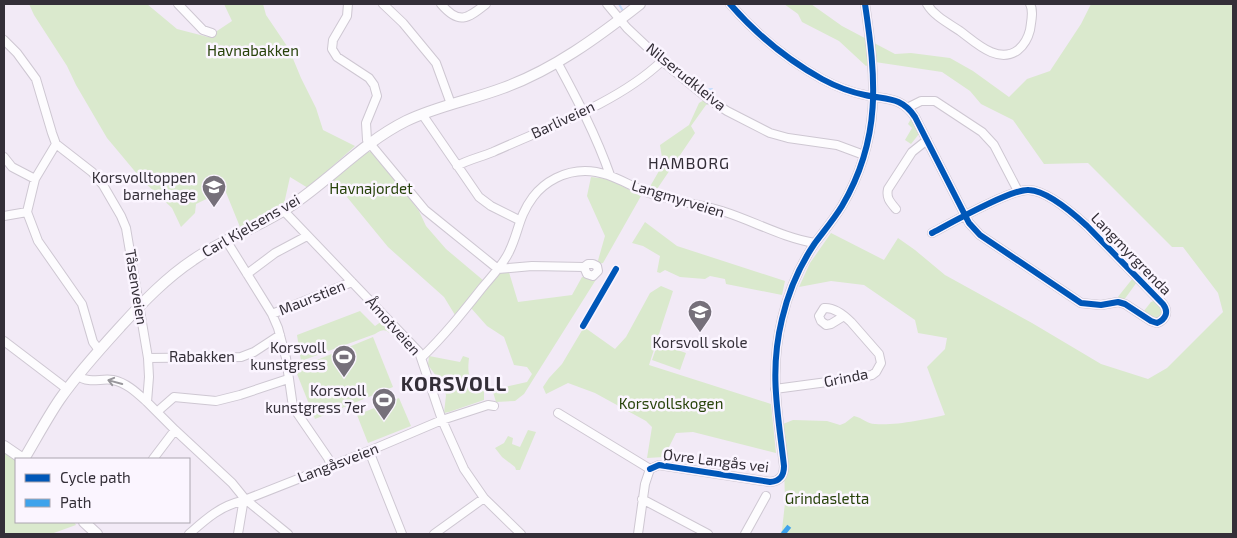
<svg xmlns="http://www.w3.org/2000/svg" width="1237" height="538" font-family="'Exo 2',sans-serif">
  <rect width="100%" height="100%" fill="#f2eaf6"/>
  <!-- green -->
  <path fill="#dae9cd" d="M29,4H147L177,29L208,37L232,21L224,4H263L266,15L289,49L301,78L316,108L323,130L355,146L308,188L290,177L284,204L240,227L225,190L196,204L195,213L181,227L172,208L143,181L107,138L76,85L67,66L34,15Z
    M784,4H811L842,26L895,54L911,53L950,58L973,71L1009,97L1027,79L1050,71L1081,24L1091,4H1233V534H780L782,530L785,503L783,424L793,420L827,421L840,425L845,423L854,416C863,418 867,424 875,424C894,426 927,419 945,415L927,367L945,349L947,338L918,333L915,320L864,285L831,281L799,287L810,263L831,233L884,260L898,238L915,250L945,275L1032,323L1101,364L1148,379L1167,368L1223,312L1218,293L1183,247H1172L1088,163L1044,164L1013,120L981,104L970,91L942,72L875,62L866,66L839,41L802,22L798,14Z
    M704,100L709,104L706,105L691,126L695,133L655,192L648,190L663,164L660,145L689,125L699,103Z
    M912,117L919,134L911,144L905,140L912,128L908,124Z
    M367,152H374L419,211L426,226L446,249L484,281L455,315L444,297L388,247L333,180Z
    M591,177L609,179L641,196L603,263L597,264L605,236L587,196Z
    M645,222L677,246L785,281L782,295L726,284L725,279L710,276L705,279L680,277L665,270L660,273L657,272L660,256L643,246L632,243Z
    M508,269L518,302L572,295L582,277L597,278L524,394L515,401L496,402L493,392L505,387L527,382L532,374L527,367L514,365L504,337L487,326L471,308L498,274Z
    M1133,278L1137,282L1124,300L1117,298Z
    M661,286L673,291L649,365L771,404L776,453L693,432L676,433L664,457L647,458L652,427L646,421L595,393L568,383L546,394L543,387L549,378L562,364L584,327L615,349L626,337L650,293Z
    M1156,300L1163,310L1162,316C1154,321 1150,316 1143,312L1151,302Z
    M360,311L375,326L385,319L401,335L396,338C386,331 386,327 375,334L301,361L297,335Z
    M373,337L393,387L315,419L295,369Z
    M658,343L686,353L680,370L652,360Z
    M429,356L460,362L463,356L469,358C467,377 469,379 484,391V400L449,412L444,413L446,395L442,384L428,365Z
    M399,398L411,426L368,443L357,415Z
    M528,430L536,432L520,470H516L515,467L502,457L495,448L504,443L508,436L513,438L512,444L520,447Z
    M4,452L16,461V522H74L76,525L51,534H4Z"/>
  <g fill="none" stroke-linecap="round" stroke-linejoin="round">
    <!-- stream -->
    <path stroke="#c3dcfb" stroke-width="2" d="M619,4L623,11
      M668,61L675,67
      M702,90L712,89"/>
    <defs>
      <path id="minor" d="M178,4L203,30L212,33
        M348,4L347,16L333,40L332,49L337,57L369,78L374,85L377,96L366,123L367,140L425,210L498,269L532,266L584,267L587,274L593,276L598,271L597,266L593,264H588L584,267
        M383,4L403,23L436,63L451,104
        M441,4C459,25 467,19 486,4
        M607,4L627,28L662,61L707,98L727,111L770,133L788,138L837,145L864,155
        M730,4C757,35 786,59 822,79C835,86 850,92 865,95C886,100 901,96 915,117L969,223L980,235L1081,303L1101,305L1118,302L1125,304L1151,321L1157,323C1166,319 1169,312 1163,304L1087,226C1074,214 1048,191 1029,190C1013,188 949,224 932,233
        M927,4C934,16 948,23 960,31C975,42 998,65 1018,50C1024,45 1028,38 1030,30C1031,22 1034,11 1030,4
        M4,40L17,53L36,79L52,133L56,144L92,172L103,185L121,216L126,228L148,358L149,377L147,402L175,430L232,483L245,499L288,534
        M557,62C577,99 596,135 610,175
        M909,107L921,101H935L982,132L994,145L1018,191
        M422,114L479,197L491,206L519,220
        M56,144L35,179L27,212L38,241L82,304L93,342L99,350
        M4,157L12,167L35,179
        M457,166C467,160 481,157 493,152C548,127 618,103 662,61
        M896,209C890,202 886,198 888,189L912,152L927,140
        M283,210L419,352L442,420L464,469L484,498L521,534
        M4,216L27,212
        M226,240L272,314L278,328L286,358L293,407L328,458L331,465
        M247,274L275,253L307,236
        M272,314L352,282
        M4,341L67,389
        M422,357C444,336 463,312 482,288C491,277 503,265 509,252C519,232 518,217 533,197C545,181 565,171 585,171C609,171 627,185 649,193C673,201 698,204 722,211C754,221 783,238 815,243
        M148,358L241,357L254,352L280,335
        M78,376C89,384 101,378 113,380C127,383 137,393 147,402
        M775,389L857,378L872,375L876,372L881,363L879,354L851,322C844,315 834,307 824,308L819,316L821,321L826,325L831,324L844,316
        M158,411L174,397L216,401L240,395L288,379
        M558,413L650,469
        M369,451L402,534
        M153,459L175,430
        M650,469L659,465L770,482C780,481 784,476 784,466C778,413 769,372 782,319C788,293 800,265 815,243C824,231 834,219 842,206C882,138 876,78 865,4
        M642,499L708,534
        M189,534C205,520 220,506 242,501L369,451L442,420L488,405L494,406
        M238,534L243,504L245,499
        M434,534L484,498
        M638,534L645,484L650,469
        M745,534L766,496"/>
      <path id="major" d="M4,446L23,459
        M24,459C36,439 47,418 60,399C78,373 100,349 121,326C143,302 166,278 193,260C223,239 259,227 289,207C330,180 362,143 406,121C437,106 471,100 503,88C553,70 598,37 640,4
        M84,522L97,534"/>
    </defs>
    <!-- minor casing -->
    <use href="#minor" stroke="#cec7d2" stroke-width="10"/>
    <!-- major casing -->
    <use href="#major" stroke="#cec7d2" stroke-width="12"/>
    <!-- minor -->
    <use href="#minor" stroke="#fdfcfe" stroke-width="8"/>
    <!-- major -->
    <use href="#major" stroke="#fdfcfe" stroke-width="10"/>
    <!-- quiet -->
    <path stroke="#3ea3ec" stroke-width="5" stroke-dasharray="10 5" stroke-linecap="butt" d="M783,534L791,524"/>
    <defs>
      <path id="cycleway" d="M730,4C757,35 786,59 822,79C835,86 850,92 865,95C886,100 901,96 915,117L969,223L980,235L1081,303L1101,305L1118,302L1125,304L1151,321L1157,323C1166,319 1169,312 1163,304L1087,226C1074,214 1048,191 1029,190C1013,188 949,224 932,233
        M583,326L616,269
        M650,469L659,465L770,482C780,481 784,476 784,466C778,413 769,372 782,319C788,293 800,265 815,243C824,231 834,219 842,206C882,138 876,78 865,4"/>
    </defs>
    <!-- cycleway casing -->
    <use href="#cycleway" stroke="#fbf5ff" stroke-width="9"/>
    <!-- cycleway -->
    <use href="#cycleway" stroke="#0057b8" stroke-width="6"/>
  </g>
  <!-- one-way arrows -->
  <defs><path id="oneway-shaft" d="M-6 0H5M1.5-3L5.5 0L1.5 3" fill="none" stroke-width="1.6" stroke-linecap="round" stroke-linejoin="round" transform="scale(1.25)"/></defs>
  <use stroke="#98969b" href="#oneway-shaft" transform="translate(115 382) rotate(-165)"/>
  <!-- icons -->
  <defs>
    <symbol id="school-pin" viewBox="-11 -11 22 30"><path d="M0 17L-7.5 6A9.5 9.5 0 1 1 7.5 6Z" fill="#76707a" stroke="#fbf5ff"/><path d="M0-5L7-2L0 1L-7-2ZM-4 1L0 2.5L4 1V4Q0 6-4 4Z" fill="#fff"/></symbol>
    <symbol id="stadium-pin" viewBox="-11 -11 22 30"><path d="M0 17L-7.5 6A9.5 9.5 0 1 1 7.5 6Z" fill="#76707a" stroke="#fbf5ff"/><path d="M0-5a6.5 5 0 1 0 0 10a6.5 5 0 1 0 0-10ZM-3.5-1.8h7v3.6h-7Z" fill="#fff"/></symbol>
  </defs>
  <g fill-rule="evenodd">
    <use href="#school-pin" x="200" y="173" width="28" height="38"/>
    <use href="#school-pin" x="686" y="298" width="28" height="38"/>
    <use href="#stadium-pin" x="330" y="343" width="28" height="38"/>
    <use href="#stadium-pin" x="370" y="386" width="28" height="38"/>
  </g>
  <g text-anchor="middle" stroke-width="5" stroke-linejoin="round" paint-order="stroke">
    <!-- park labels -->
    <g font-size="15" fill="#27420a" stroke="#fbf5ff">
      <text x="253" y="56">Havnabakken</text>
      <text x="371" y="194">Havnajordet</text>
      <text x="671" y="409">Korsvollskogen</text>
      <text x="827" y="504">Grindasletta</text>
    </g>
    <!-- street labels -->
    <g font-size="15" fill="#342f38" stroke="#fbf5ff">
      <text transform="translate(686 77) rotate(39)" y="5">Nilserudkleiva</text>
      <text transform="translate(563 120) rotate(-25)" y="5">Barliveien</text>
      <text transform="translate(678 199) rotate(17)" y="5">Langmyrveien</text>
      <text transform="translate(251 226) rotate(-30)" y="5">Carl Kjelsens vei</text>
      <text transform="translate(1131 254) rotate(46)" y="5">Langmyrgrenda</text>
      <text transform="translate(136 287) rotate(81)" y="5">Tåsenveien</text>
      <text transform="translate(312 298) rotate(-22)" y="5">Maurstien</text>
      <text transform="translate(393 326) rotate(48)" y="5">Åmotveien</text>
      <text x="202" y="362">Rabakken</text>
      <text transform="translate(846 378) rotate(-11)" y="5">Grinda</text>
      <text transform="translate(716 461) rotate(7)" y="5">Øvre Langås vei</text>
      <text transform="translate(338 463) rotate(-21)" y="5">Langåsveien</text>
    </g>
    <!-- poi labels -->
    <g font-size="15" fill="#342f38" stroke="#fbf5ff" text-anchor="end">
      <text x="196" y="183">Korsvolltoppen<tspan x="196" dy="17">barnehage</tspan></text>
      <text x="700" y="348" text-anchor="middle">Korsvoll skole</text>
      <text x="326" y="353">Korsvoll<tspan x="326" dy="17">kunstgress</tspan></text>
      <text x="366" y="396">Korsvoll<tspan x="366" dy="17">kunstgress 7er</tspan></text>
    </g>
    <!-- neighbourhood labels -->
    <g font-size="16" letter-spacing="1" fill="#342f38" stroke="#fbf5ff">
      <text x="689" y="169">HAMBORG</text>
    </g>
    <!-- district labels -->
    <g font-size="20" font-weight="bold" letter-spacing="1" fill="#342f38" stroke="#fbf5ff">
      <text x="454" y="391">KORSVOLL</text>
    </g>
  </g>
  <!-- border -->
  <rect width="1237" height="538" fill="none" stroke="#342f38" stroke-width="10"/>
  <!-- legend -->
  <rect x="15" y="458" width="175" height="65" fill="#fbf5ff" stroke="#aba6af"/>
  <rect x="25" y="474" width="25" height="8" fill="#0057b8" stroke="#aba6af"/>
  <text x="60" y="483" font-size="15" fill="#342f38">Cycle path</text>
  <rect x="25" y="499" width="25" height="8" fill="#3ea3ec" stroke="#aba6af"/>
  <text x="60" y="508" font-size="15" fill="#342f38">Path</text>
</svg>
